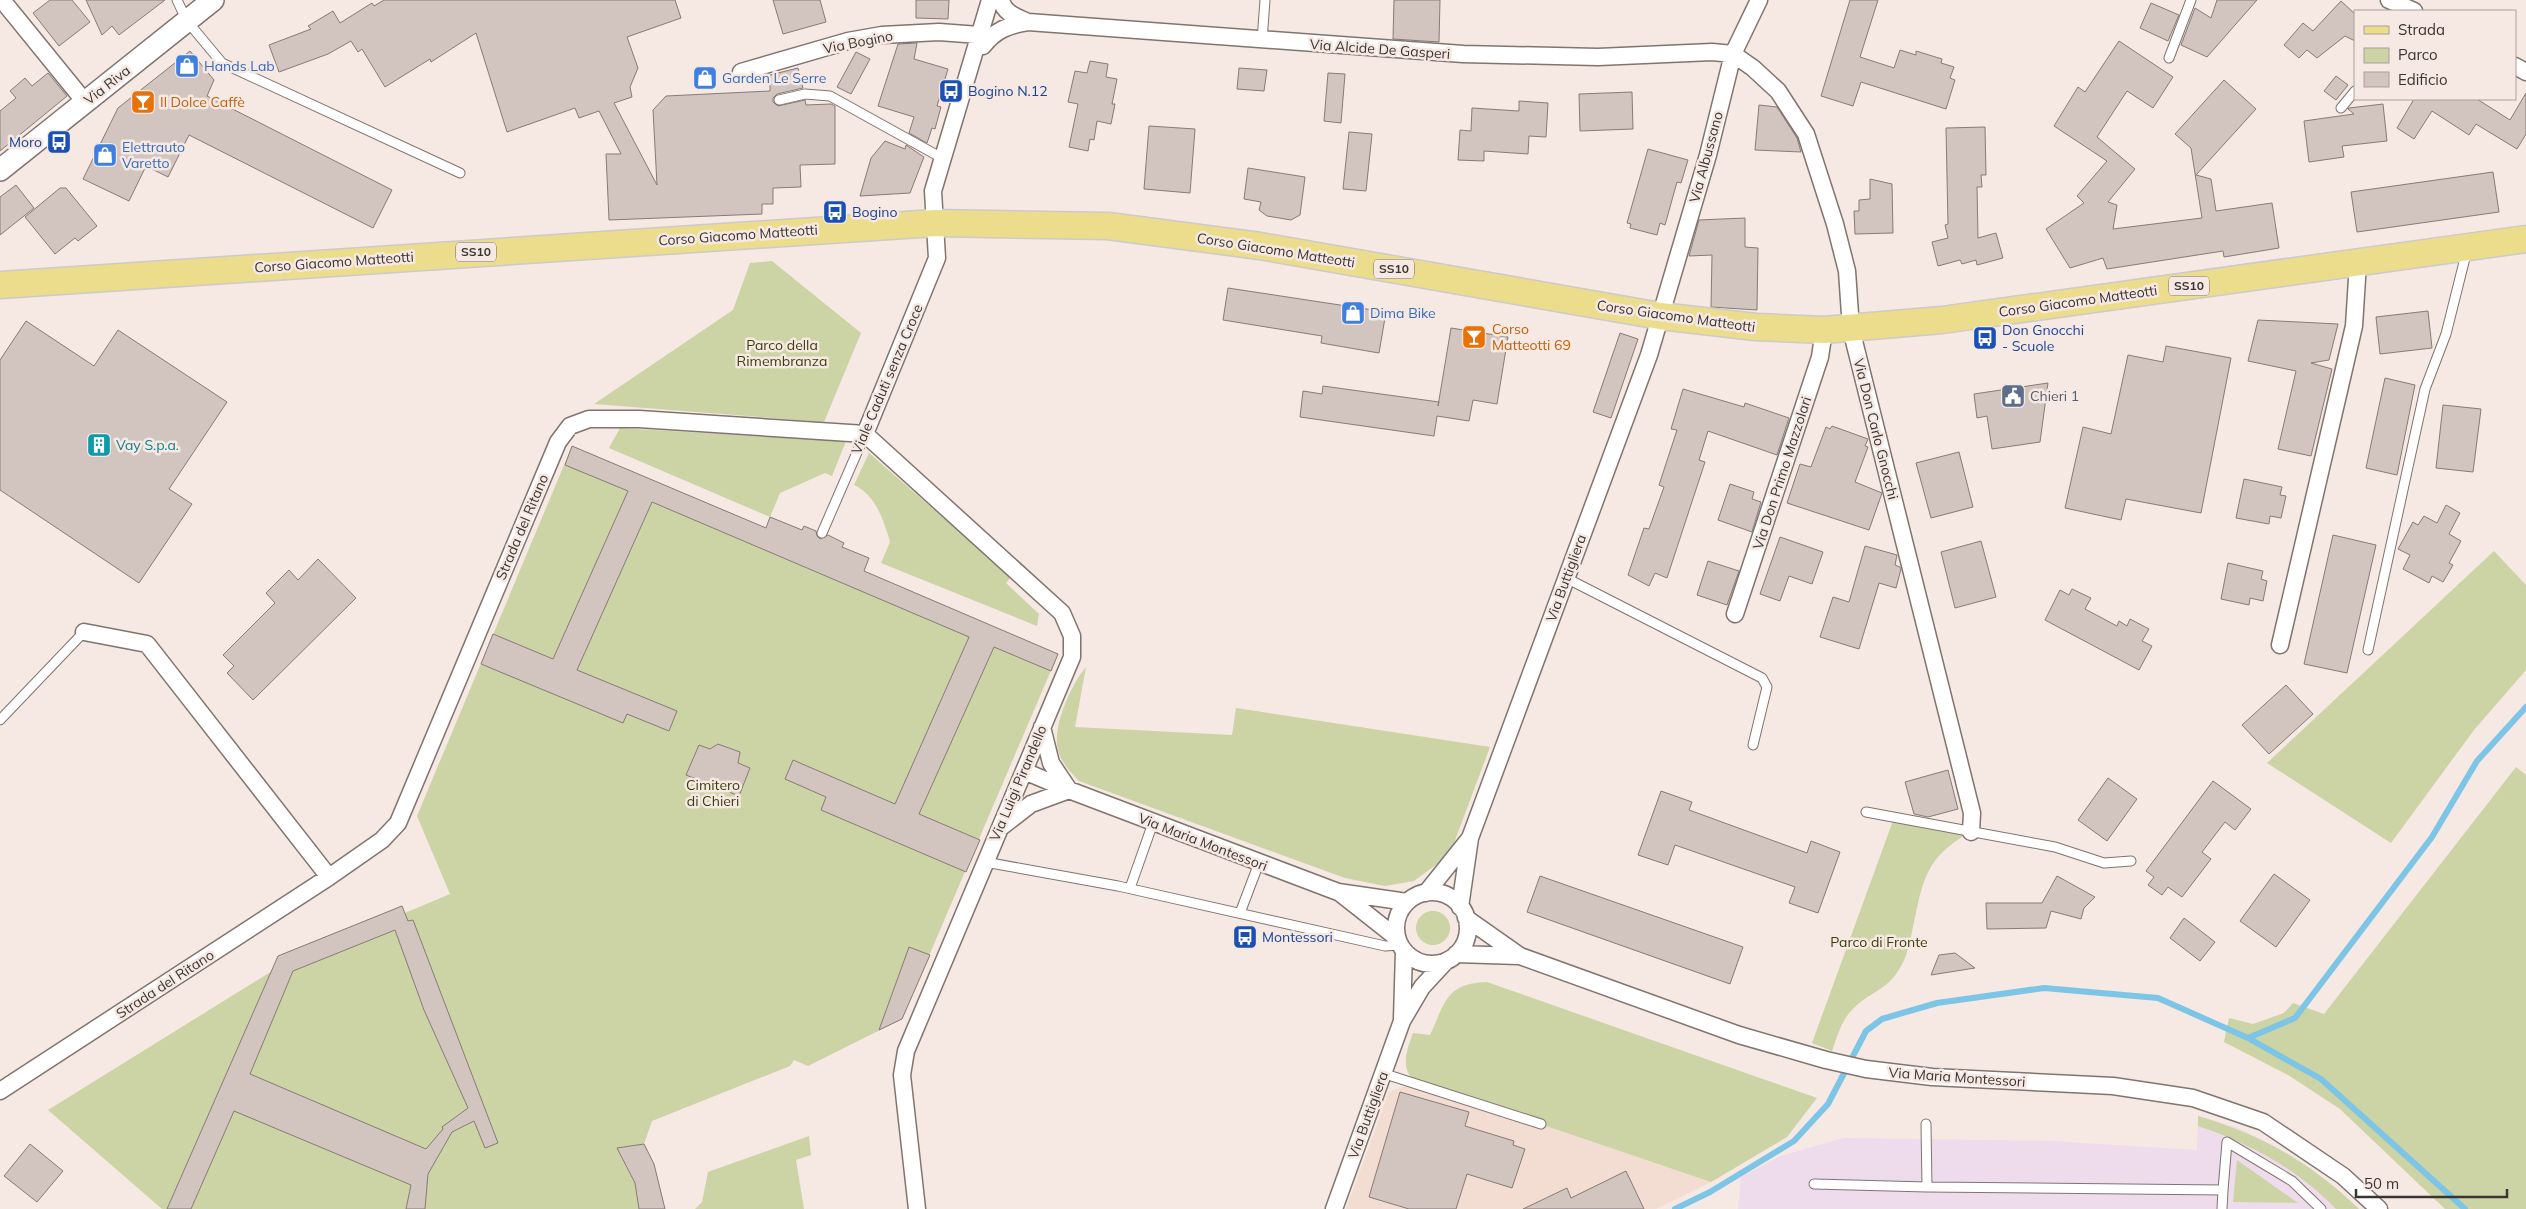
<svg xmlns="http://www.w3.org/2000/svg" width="2526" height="1209" font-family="Mulish,sans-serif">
  <rect width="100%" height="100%" fill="#f6e8e2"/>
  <!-- commercial -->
  <path fill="#f3dcd1" d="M1416,1082L1711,1182L1656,1209H1346L1389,1092Z"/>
  <!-- education -->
  <path fill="#eedbeb" d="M2198,1116L2238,1128L2275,1146L2308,1167L2359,1209H1738L1741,1177L1781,1156L1844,1138L2050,1141L2197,1150Z"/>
  <!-- green -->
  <path fill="#ccd3a5" d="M772,261L861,333L824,422L594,404L733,310L750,263Z
    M620,428L841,441H846L832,476L825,473L780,493L770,517L609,448Z
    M572,446L1058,654L902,1019L808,1066L794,1060L790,1066L652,1121L644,1144L654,1164L665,1209H162L48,1110L272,971L278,956L402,906L405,913L450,894L417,816Z
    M869,453L1011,577L1006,583L1039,614L1037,626L881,563L890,542C884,521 876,495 854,485Z
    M2494,551L2526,585V670L2474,730L2391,843L2267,763Z
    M1086,667L1075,727L1232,735L1236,708L1490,747L1454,843L1437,864L1414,881L1385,886L1345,878L1079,781C1071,773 1063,764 1059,753C1050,731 1071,684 1086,667Z
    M2516,767L2526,775V1209H2445L2340,1109L2288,1075L2224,1042L2229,1018L2253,1024L2284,1013L2293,1003L2324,1014Z
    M1894,818L1971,832C1923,858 1923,883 1912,932C1909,944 1907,957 1900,968C1886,992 1868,992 1852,1010C1841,1021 1837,1037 1832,1051L1812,1043Z
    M1416 928a17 17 0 1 1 34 0a17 17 0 1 1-34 0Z
    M1487,982L1817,1098L1787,1137L1711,1182L1416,1082C1399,1069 1407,1050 1413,1033L1430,1035C1445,1003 1446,983 1487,982Z
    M2198,1116C2262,1135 2310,1162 2359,1209H2336C2299,1170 2249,1143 2198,1126Z
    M809,1136L811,1155L796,1160L804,1209H695L702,1202L708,1172Z
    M2237,1160L2298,1203L2233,1202Z"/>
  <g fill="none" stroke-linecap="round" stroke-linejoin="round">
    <!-- stream -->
    <path stroke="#7dc5e6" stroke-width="6" d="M2248,1038L2295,1018L2432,837L2477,761L2526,707
      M1675,1209L1710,1192L1794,1141L1828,1104L1866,1031L1882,1019L1937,1003L2044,988L2158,998L2248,1038L2321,1079L2465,1209"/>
  </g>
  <!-- building -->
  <path fill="#d2c4bf" stroke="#877b76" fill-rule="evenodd" d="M50,0H72L90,22L59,46L33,13Z
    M86,0H165L119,35L112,26L102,35Z
    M384,0H675L681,18L627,37L638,68L630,87L632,97L614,103L657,185L653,110L666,96L770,91V75L798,68L803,88L777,94L773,98V102L778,106L805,100L806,105L831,104L835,106V164L800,165L801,187L773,188V204H762V214L609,220L606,154H621L599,111L579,118L575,108L507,132L476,33L431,62L430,59L385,87L362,49L358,52L351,41L328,54L279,72L269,45L311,29L308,26L333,11L340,23L372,3L374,6Z
    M773,0H820L826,22L783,34Z
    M916,0H949L948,19L916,18Z
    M1394,0H1440L1439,42L1393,39Z
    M1850,0H1878L1860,57L1894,68L1900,50L1916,55V51L1942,59L1941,63L1954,67L1950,78L1955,80L1946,109L1861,82L1853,106L1821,96Z
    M2217,0H2257L2207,57L2181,45L2195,8L2211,18Z
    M2341,1L2355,14V41L2345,36L2317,58L2307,50L2299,58L2284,45L2303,23L2313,31Z
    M2151,3L2179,15L2168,41L2140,28Z
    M2119,41L2173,77L2153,108L2127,91L2097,137L2135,169L2108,202L2117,205L2113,229L2202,218L2191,148L2175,134L2224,80L2256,109L2196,175L2211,179L2216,211L2272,203L2279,248L2224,257L2223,251L2107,269L2103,258L2070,268L2046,229L2084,203L2077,196L2107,161L2054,126L2078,87L2085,92Z
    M917,43L914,59L948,69L937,106L941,107L935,129L932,128L927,143L909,133L914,117L878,106L898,44Z
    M190,51L214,80L207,96L392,190L373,228L189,135L168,177L146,166L129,201L83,179L118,108Z
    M856,52L870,59L851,94L837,87Z
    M1090,61L1108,64L1106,77L1117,79L1112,104H1115L1111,124L1097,121L1094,140L1090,139L1088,151L1069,147L1078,104L1068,102L1075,71L1087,73Z
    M1239,68L1267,70L1264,91L1237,89Z
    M48,73L67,96L0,151V111L16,98L10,91L25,78L32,86Z
    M1328,73L1345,74L1341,123L1324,121Z
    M2336,76L2348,85L2336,100L2324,91Z
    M1632,92L1633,129L1580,131L1579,94Z
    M2526,93V134L2517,149L2476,124L2469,135L2432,111L2414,139L2397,128L2414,99H2477L2510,120Z
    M1519,101L1548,103L1546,137L1529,136L1528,154L1484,151V161L1458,160L1460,130L1471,131L1472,108L1519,111Z
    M2383,104L2387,141L2342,146L2344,157L2309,162L2304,121L2354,114L2348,109L2349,108Z
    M1759,105L1777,107L1797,138L1801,152L1755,150Z
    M1149,126L1195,129L1190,193L1144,189Z
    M1985,127L1986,175H1981L1982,187H1977L1978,238L1996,233L2003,258L1977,265L1976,260L1962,264L1960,260L1938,266L1932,242L1948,238L1945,225L1948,224L1946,128Z
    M1349,132L1372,134L1366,191L1343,189Z
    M885,141L905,149L906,145L924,157L910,193L860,196L871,158Z
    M1648,149L1688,160L1681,183L1677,182L1665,225L1660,223L1657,235L1630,228L1631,224L1627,223Z
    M1248,168L1305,177L1300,215L1291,220L1267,216L1259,210L1261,202L1244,199Z
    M2493,172L2499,212L2357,232L2351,192Z
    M1870,179L1892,184L1893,233L1855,234L1854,211H1859V200L1870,199Z
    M16,185L34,208L0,235V197Z
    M60,188H66L97,226L78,241L75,238L55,254L25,217Z
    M1745,218V247L1758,248L1757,310L1711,307L1712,255L1689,256L1699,220Z
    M1228,288L1386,312L1379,353L1321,343L1322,336L1223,320Z
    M2428,311L2432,348L2380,354L2376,317Z
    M2258,320L2338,324L2329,360L2311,363L2332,369L2311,456L2278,449L2296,371L2248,361Z
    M26,321L94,366L118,330L227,402L169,489L192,504L139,583L0,490V360Z
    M1451,328L1508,337L1497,404L1473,400L1469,421L1437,416L1434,436L1300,417L1303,391L1322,394L1323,386L1439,402L1438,406Z
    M1620,333L1638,339L1611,418L1593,412Z
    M2166,346L2231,358L2201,513L2126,499L2121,520L2065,508L2083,427L2111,434L2128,355L2163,362Z
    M2385,378L2415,385L2397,475L2366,468Z
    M2048,383L2040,442L1992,449L1987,416L1977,418L1974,394Z
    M1683,389L1744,407L1745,403L1789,418L1777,455L1708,431L1699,460L1705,462L1667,578L1655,573L1649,586L1628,575L1644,528L1649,529L1664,487L1659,485L1677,430L1671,429Z
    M2443,405L2481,409L2473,472L2436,468Z
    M1832,426L1868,439L1865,446L1868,447L1855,482L1882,493L1869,530L1787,503L1800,464L1811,467L1826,427L1830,429Z
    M572,446L766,528L770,517L802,530L804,526L816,531L817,536L820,539L828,535L844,543L842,547L869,558L864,571L1058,654L1051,671L994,647L919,814L980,840L966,872L821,810L826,797L785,779L793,760L895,804L969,637L652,502L577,670L677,711L669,731L627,714L623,723L481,664L493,634L553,659L628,491L565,465Z
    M1959,452L1973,507L1931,518L1916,463Z
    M2244,479L2282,487L2280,495L2286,496L2281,518L2270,516L2269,524L2236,518Z
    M1730,484L1754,492L1752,499L1761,502L1752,532L1718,520Z
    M2446,505L2460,513L2449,534L2461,541L2449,563L2453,565L2443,582L2432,576L2429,583L2403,569L2410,555L2398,549L2413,522L2418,525L2424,516L2437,523Z
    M2333,535L2376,545L2347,673L2304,664Z
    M1780,537L1823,552L1812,584L1789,576L1780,601L1760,594Z
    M1981,541L1996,597L1955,608L1941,552Z
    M1865,546L1897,555L1895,565L1900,567L1901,569L1896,588L1879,583L1859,649L1820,637L1833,597L1849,602Z
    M318,559L356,598L253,700L227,673L234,666L223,655L275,603L266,593L289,570L298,580Z
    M1708,561L1739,571L1727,605L1697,595Z
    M2228,563L2263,571L2261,579L2267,581L2263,601L2250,598L2249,605L2221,599Z
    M2072,589L2091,598L2085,609L2117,626L2119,621L2127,626L2130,619L2149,629L2142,641L2152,646L2139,670L2045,620L2060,590L2069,595Z
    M2286,685L2313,714L2269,754L2242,725Z
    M718,744L740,752L738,763L750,768L739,796L686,775L699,745L710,749Z
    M1948,770L1958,809L1928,817L1914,814L1905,782Z
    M2108,778L2137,799L2107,841L2078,820Z
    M2213,781L2251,809L2235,830L2225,822L2202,852L2211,859L2182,897L2168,887L2162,895L2148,885L2154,877L2146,871Z
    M1661,791L1692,802L1689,810L1807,853L1811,841L1840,852L1818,913L1789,903L1795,887L1675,845L1668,865L1638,855Z
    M2274,874L2310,900L2276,947L2240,921Z
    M1540,876L1743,947L1730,984L1527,912Z
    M2057,876L2095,897L2084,908L2081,919L2051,911L2046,928L1987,929L1986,903H2042Z
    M402,906L408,921L413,920L498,1143L485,1148L474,1121L452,1132L428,1174L425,1209H406L411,1185L234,1111L191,1209H167L278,956ZM395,930L424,1010L468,1108L442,1127L443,1129L426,1149L250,1074L293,971Z
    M2184,918L2215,942L2200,961L2170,938Z
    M909,947L930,955L902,1019L879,1030Z
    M1955,953L1975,968L1931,975L1939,955Z
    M1400,1092L1469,1112L1465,1126L1514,1141L1513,1145L1525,1149L1512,1188L1467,1174L1456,1209H1409L1369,1197Z
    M30,1144L63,1171L37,1202L4,1176Z
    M644,1144L654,1164L665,1209H639L635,1183L617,1148Z
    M1626,1171L1644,1209H1523L1567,1188L1571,1198Z"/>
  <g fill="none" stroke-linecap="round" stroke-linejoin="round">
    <defs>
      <path id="service" d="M177,0L187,21L222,63L460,173
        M1262,41L1265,0
        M2169,58L2191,0
        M779,100L805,94L830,96L942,158
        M2341,108L2355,91
        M822,533L865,434
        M1566,578L1762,678L1767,687L1753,745
        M2368,650L2425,389L2446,334L2467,250
        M0,720L84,632
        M1866,812L2055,847L2104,863L2131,861
        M985,862L1118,886L1385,946L1400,945
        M1130,888L1153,823
        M1240,913L1259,863
        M1382,1073L1541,1124
        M1814,1184L1927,1187L1926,1124
        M1927,1187L2223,1190L2222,1209
        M2223,1190L2227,1142L2292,1181L2321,1209"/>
      <path id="minor" d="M2,0L85,102
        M1001,0C1004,13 1016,17 1028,22L1463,54L1598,57L1712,52L1733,54L1753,68L1778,91L1806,134L1835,224L1847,271L1851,329L1972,813L1971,832
        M2389,0L2414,11
        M983,46C995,30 1009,25 1028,22
        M2515,66L2526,72
        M741,72L848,41L882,35L939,32L979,35L989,38
        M865,434L1062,613L1072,636V657L906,1051L902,1075L917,1209
        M865,434L937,258L933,191L990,0
        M1735,614L1820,357L1824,330
        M84,632L147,644L329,877L382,840L398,823L558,442L570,426L589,419H639L865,434
        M2280,645L2354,326L2358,263
        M1024,771L1069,790L1338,892L1407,902
        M1000,828L1031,804L1069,790L1051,763L1042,727
        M1396 928a36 36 0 1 1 72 0a36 36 0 1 1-72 0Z
        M1340,893L1397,938
        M1426,893L1470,838
        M1460,907L1470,838L1649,355L1708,155L1733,54L1759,0
        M1466,918L1520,956L1739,1035L1826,1060L1866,1069L1932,1077L2113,1086L2193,1098L2263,1122L2343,1176L2379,1209
        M1456,954L1519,956
        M1402,1019L1404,951
        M0,1091L329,877
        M1334,1209L1402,1021L1422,987L1446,961"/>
      <path id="tertiary" d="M0,170L213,0"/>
      <path id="primary" d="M0,285L935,223L1108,226L1260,246L1660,316L1756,327L1824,330L1942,320L2526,239"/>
    </defs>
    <!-- service casing -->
    <use href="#service" stroke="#80746f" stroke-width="11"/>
    <!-- minor casing -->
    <use href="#minor" stroke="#80746f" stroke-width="19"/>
    <!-- tertiary casing -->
    <use href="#tertiary" stroke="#80746f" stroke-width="24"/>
    <!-- primary casing -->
    <use href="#primary" stroke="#cccaca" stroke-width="29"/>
    <!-- service -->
    <use href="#service" stroke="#fff" stroke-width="9"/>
    <!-- minor -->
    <use href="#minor" stroke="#fff" stroke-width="16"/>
    <!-- tertiary -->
    <use href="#tertiary" stroke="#fff" stroke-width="21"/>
    <!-- primary -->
    <use href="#primary" stroke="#ebdd8c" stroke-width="26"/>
  </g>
  <!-- icons -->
  <defs>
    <symbol id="shop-square" viewBox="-11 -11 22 22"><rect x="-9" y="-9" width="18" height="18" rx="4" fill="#3f7fe0" stroke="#f6e8e2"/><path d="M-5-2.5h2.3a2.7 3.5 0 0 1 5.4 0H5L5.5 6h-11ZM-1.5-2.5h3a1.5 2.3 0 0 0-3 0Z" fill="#fff"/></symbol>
    <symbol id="bus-square" viewBox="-11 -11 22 22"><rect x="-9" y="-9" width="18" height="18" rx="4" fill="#1a4fb4" stroke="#f6e8e2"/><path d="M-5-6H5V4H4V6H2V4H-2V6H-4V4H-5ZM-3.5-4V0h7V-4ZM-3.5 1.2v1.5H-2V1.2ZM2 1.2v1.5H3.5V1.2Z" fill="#fff"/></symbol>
    <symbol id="bar-square" viewBox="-11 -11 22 22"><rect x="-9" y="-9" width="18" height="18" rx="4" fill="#e8710a" stroke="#f6e8e2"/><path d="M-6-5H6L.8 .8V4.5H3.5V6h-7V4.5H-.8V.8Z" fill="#fff"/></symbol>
    <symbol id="civic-square" viewBox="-11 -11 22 22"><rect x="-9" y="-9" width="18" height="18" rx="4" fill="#5c6f8a" stroke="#f6e8e2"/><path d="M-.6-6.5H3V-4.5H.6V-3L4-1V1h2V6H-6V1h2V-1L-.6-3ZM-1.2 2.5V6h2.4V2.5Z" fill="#fff"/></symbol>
    <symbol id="building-square" viewBox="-11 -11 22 22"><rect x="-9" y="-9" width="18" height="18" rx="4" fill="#0f9aa8" stroke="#f6e8e2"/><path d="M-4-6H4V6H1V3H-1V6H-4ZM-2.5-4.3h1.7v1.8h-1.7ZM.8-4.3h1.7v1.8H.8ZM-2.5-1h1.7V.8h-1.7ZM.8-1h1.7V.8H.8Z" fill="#fff"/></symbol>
  </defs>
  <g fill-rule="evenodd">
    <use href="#shop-square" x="173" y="52" width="28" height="28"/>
    <use href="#shop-square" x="691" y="64" width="28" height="28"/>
    <use href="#bus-square" x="937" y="77" width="28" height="28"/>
    <use href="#bar-square" x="129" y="88" width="28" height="28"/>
    <use href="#bus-square" x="45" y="128" width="28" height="28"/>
    <use href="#shop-square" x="91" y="141" width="28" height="28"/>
    <use href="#bus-square" x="821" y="198" width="28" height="28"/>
    <use href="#shop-square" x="1339" y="299" width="28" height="28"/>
    <use href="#bar-square" x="1460" y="323" width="28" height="28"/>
    <use href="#bus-square" x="1971" y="324" width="28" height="28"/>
    <use href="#civic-square" x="1999" y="382" width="28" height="28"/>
    <use href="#building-square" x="85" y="431" width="28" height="28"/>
    <use href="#bus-square" x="1231" y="923" width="28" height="28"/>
  </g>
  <g text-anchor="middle" stroke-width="5" stroke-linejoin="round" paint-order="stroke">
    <!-- shield labels -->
    <g fill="#f6e8e2" stroke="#726b67" stroke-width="1">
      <rect x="456" y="242.5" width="40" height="19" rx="4"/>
      <rect x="1374" y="259.5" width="40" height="19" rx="4"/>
      <rect x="2169" y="276.5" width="40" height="19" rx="4"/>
    </g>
    <g font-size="12" font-weight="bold" fill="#3a3532">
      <text x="476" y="256">SS10</text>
      <text x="1394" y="273">SS10</text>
      <text x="2189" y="290">SS10</text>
    </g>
    <!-- street labels -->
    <g font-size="14" fill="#3a3532" stroke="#f6e8e2">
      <text transform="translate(858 42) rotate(-11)" y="5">Via Bogino</text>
      <text transform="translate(1380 49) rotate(4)" y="5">Via Alcide De Gasperi</text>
      <text transform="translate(107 85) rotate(-38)" y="5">Via Riva</text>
      <text transform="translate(1706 157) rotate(-75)" y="5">Via Albussano</text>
      <text transform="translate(738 235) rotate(-4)" y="5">Corso Giacomo Matteotti</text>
      <text transform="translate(1276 250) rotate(9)" y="5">Corso Giacomo Matteotti</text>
      <text transform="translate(334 262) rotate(-4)" y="5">Corso Giacomo Matteotti</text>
      <text transform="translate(2078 301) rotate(-8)" y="5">Corso Giacomo Matteotti</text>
      <text transform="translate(1676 316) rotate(8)" y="5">Corso Giacomo Matteotti</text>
      <text transform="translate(887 379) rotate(-67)" y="5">Viale Caduti senza Croce</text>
      <text transform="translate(1876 429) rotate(76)" y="5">Via Don Carlo Gnocchi</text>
      <text transform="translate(1782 473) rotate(-72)" y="5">Via Don Primo Mazzolari</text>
      <text transform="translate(522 527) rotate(-67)" y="5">Strada del Ritano</text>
      <text transform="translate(1566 578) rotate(-70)" y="5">Via Buttigliera</text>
      <text transform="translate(1018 783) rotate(-67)" y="5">Via Luigi Pirandello</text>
      <text transform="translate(1203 842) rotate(21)" y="5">Via Maria Montessori</text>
      <text transform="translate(165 984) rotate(-33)" y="5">Strada del Ritano</text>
      <text transform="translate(1957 1077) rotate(4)" y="5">Via Maria Montessori</text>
      <text transform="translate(1368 1115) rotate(-70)" y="5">Via Buttigliera</text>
    </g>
    <!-- shop labels -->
    <g font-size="14" fill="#366cbe" stroke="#f6e8e2" text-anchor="start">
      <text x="204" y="71">Hands Lab</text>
      <text x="722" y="83">Garden Le Serre</text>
      <text x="122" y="152">Elettrauto<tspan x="122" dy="16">Varetto</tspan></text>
      <text x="1370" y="318">Dima Bike</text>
    </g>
    <!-- transit labels -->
    <g font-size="14" fill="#164399" stroke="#f6e8e2" text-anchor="start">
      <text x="968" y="96">Bogino N.12</text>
      <text x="42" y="147" text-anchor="end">Moro</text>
      <text x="852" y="217">Bogino</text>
      <text x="2002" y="335">Don Gnocchi<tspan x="2002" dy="16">- Scuole</tspan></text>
      <text x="1262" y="942">Montessori</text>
    </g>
    <!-- food labels -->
    <g font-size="14" fill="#c56008" stroke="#f6e8e2" text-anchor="start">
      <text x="160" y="107">Il Dolce Caffè</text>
      <text x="1492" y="334">Corso<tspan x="1492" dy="16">Matteotti 69</tspan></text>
    </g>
    <!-- park labels -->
    <g font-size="14" fill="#3a3e0c" stroke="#f6e8e2">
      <text x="782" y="350">Parco della<tspan x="782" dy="16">Rimembranza</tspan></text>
      <text x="713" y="790">Cimitero<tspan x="713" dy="16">di Chieri</tspan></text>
      <text x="1879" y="947">Parco di Fronte</text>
    </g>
    <!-- service labels -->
    <g font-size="14" fill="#4e5e75" stroke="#f6e8e2" text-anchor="start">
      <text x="2030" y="401">Chieri 1</text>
    </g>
    <!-- culture labels -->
    <g font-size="14" fill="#0d838f" stroke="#f6e8e2" text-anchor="start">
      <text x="116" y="450">Vay S.p.a.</text>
    </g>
  </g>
  <!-- legend -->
  <rect x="2354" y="10" width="162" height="90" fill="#f6e8e2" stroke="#aba09c"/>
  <rect x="2364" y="26" width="25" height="8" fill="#ebdd8c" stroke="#aba09c"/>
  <text x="2398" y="35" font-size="15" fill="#3a3532">Strada</text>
  <rect x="2364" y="48" width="25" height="15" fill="#ccd3a5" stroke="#aba09c"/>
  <text x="2398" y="60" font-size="15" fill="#3a3532">Parco</text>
  <rect x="2364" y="72" width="25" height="15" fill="#d2c4bf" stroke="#aba09c"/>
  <text x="2398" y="85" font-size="15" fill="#3a3532">Edificio</text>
  <!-- scale -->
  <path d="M2356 1189v8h151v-8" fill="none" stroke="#3a3532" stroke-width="2.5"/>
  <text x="2364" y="1189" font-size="15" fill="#3a3532" stroke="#f6e8e2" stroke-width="4" paint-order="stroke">50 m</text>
</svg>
